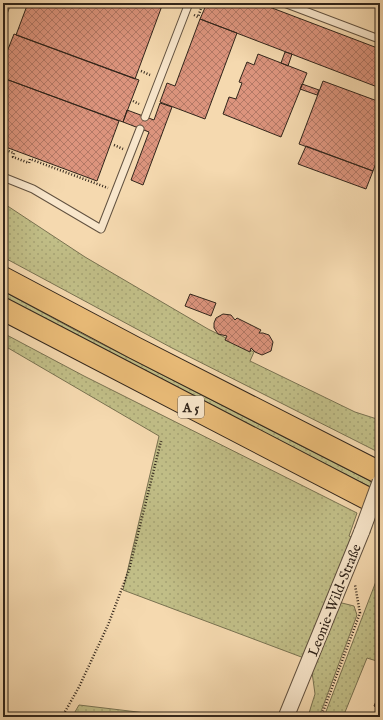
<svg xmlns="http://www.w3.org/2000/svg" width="383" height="720" font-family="'IM FELL English',serif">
  <defs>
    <pattern id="grass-dots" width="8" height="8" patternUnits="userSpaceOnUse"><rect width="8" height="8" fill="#c1be87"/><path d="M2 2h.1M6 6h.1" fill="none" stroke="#a6a374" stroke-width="1.8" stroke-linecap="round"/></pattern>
    <pattern id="building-cross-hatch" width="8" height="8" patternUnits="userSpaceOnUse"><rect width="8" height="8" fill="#dc947d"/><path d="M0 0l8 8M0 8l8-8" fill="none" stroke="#b37966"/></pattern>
  </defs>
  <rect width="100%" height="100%" fill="#f5d9af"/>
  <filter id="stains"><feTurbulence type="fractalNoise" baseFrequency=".005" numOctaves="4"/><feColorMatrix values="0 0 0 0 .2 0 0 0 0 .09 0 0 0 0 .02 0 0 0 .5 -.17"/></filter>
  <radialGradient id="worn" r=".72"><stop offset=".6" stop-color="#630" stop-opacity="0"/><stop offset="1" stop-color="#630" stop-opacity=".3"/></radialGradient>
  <!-- grass -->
  <path fill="url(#grass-dots)" stroke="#797251" d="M3,203L85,257L208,329L254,352L250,361L355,412L380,420V453L172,348L3,257Z
    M3,291L86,336L380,486V492L65,331L3,297Z
    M3,333L84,376L357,513L349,536L351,537L304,658L123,590L159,436L3,345Z
    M380,571V662L367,658L343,717H330L325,714Z
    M338,602L354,606L357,615L319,717H295L309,713L315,694L312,672Z
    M79,705L171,716L72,717Z"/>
  <!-- building -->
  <path fill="url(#building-cross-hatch)" stroke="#31251b" d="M28,3H163L135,79L16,35Z
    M207,3H259L380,49V88L200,19Z
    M200,19L237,33L205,119L160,102L167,83L175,86Z
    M14,34L139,80L123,122L3,78V62Z
    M285,52L292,54L288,66L281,63Z
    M258,54L307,73L281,137L223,114L229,97L236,99L242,83L239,82L247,62L254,65Z
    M3,78L119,121L97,181L3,146Z
    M323,81L380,102V152L373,171L299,144Z
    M302,84L319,90L317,95L300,89Z
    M160,103L172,107L143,185L131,180L149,132L123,122L127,110L154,120Z
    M306,146L373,171L366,189L298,164Z
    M190,294L216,303L211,316L185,306Z
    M223,314L231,315L235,320L237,318L261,330L259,333H263L269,335L273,342L271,351L262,355L255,352L251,348L250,352L225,340L227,336L218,334L214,328V323L216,318Z
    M380,692V709L374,706Z"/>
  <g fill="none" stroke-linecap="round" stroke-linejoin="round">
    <defs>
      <path id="service" d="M284,3L379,39
        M3,13L7,3
        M145,117L189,3
        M3,177L33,189L101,229L140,129"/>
      <path id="minor" d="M286,717L362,531"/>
      <path id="motorway" d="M3,278L135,348L380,473
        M3,309L380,505"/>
    </defs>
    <!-- service casing -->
    <use href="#service" stroke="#625240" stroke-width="9"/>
    <!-- minor casing -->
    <use href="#minor" stroke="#625240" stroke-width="17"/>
    <!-- motorway casing -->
    <use href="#motorway" stroke="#31251b" stroke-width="24"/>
    <!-- path -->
    <path stroke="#31251b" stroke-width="2.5" stroke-dasharray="1 2" stroke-linecap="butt" d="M194,15L198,17L203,3
      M141,71L150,75
      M133,101L139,104
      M114,145L123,149
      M3,149L14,153L13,157L29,163L30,159L108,188
      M62,717L79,687L108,625L129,570L161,441
      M321,717L360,613L355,585"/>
    <!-- service -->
    <use href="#service" stroke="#f8e6cb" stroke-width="7"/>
    <!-- minor -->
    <use href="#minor" stroke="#f8e6cb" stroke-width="15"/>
    <!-- motorway -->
    <use href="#motorway" stroke="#eabc78" stroke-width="22"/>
    <defs>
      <path id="minor-bridge" d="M362,531L380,482"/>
    </defs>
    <!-- minor-bridge casing -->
    <use href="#minor-bridge" stroke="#625240" stroke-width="17" stroke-linecap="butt"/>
    <!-- minor-bridge -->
    <use href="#minor-bridge" stroke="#f8e6cb" stroke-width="15"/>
  </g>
  <g text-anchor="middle" stroke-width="4" stroke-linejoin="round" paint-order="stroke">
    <!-- shield labels -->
    <rect fill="#f8e6cb" stroke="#6d5f50" stroke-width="1" x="178" y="396" width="26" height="22" rx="3"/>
    <g font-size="13" font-weight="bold" fill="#31251b">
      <text x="191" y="412">A 5</text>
    </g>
    <!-- street labels -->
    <g font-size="14" fill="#31251b" stroke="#f8e6cb">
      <text transform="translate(334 600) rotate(-68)" y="5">Leonie-Wild-Straße</text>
    </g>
  </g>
  <!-- margin -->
  <rect width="383" height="720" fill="none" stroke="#f5d9af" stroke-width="16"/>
  <rect x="4" y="4" width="375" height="712" fill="none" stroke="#31251b" stroke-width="2"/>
  <rect x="8" y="8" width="367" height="704" fill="none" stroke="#31251b"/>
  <rect width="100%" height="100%" filter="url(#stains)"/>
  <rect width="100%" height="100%" fill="url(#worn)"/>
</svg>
